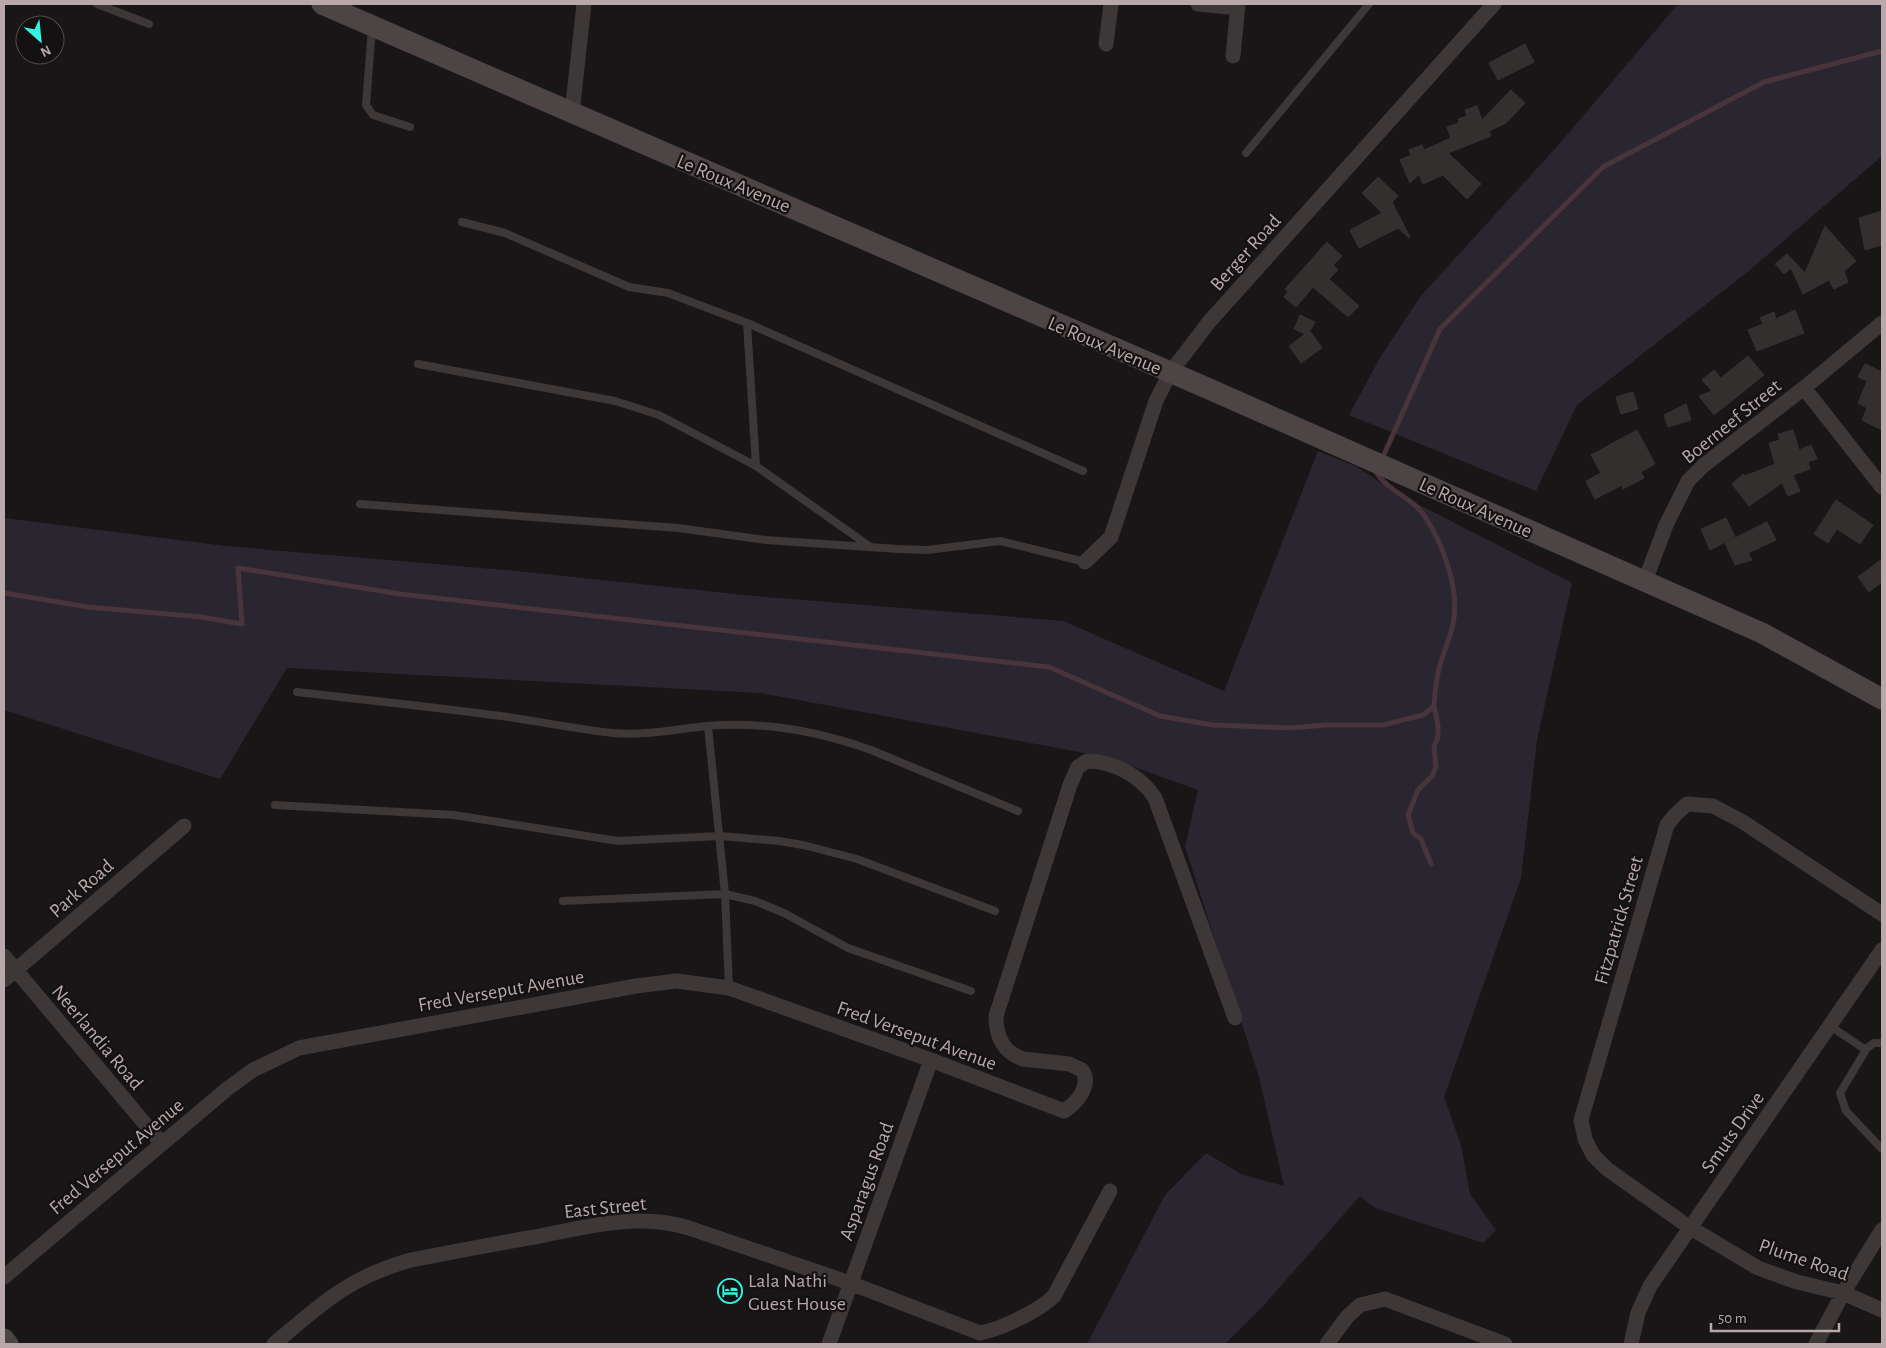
<svg xmlns="http://www.w3.org/2000/svg" width="1886" height="1348" font-family="'Alegreya Sans',sans-serif">
  <rect width="100%" height="100%" fill="#181616"/>
  <!-- green -->
  <path fill="#2a2630" d="M1678,4H1882V156L1750,270L1577,405L1536,491L1349,415L1381,356L1420,297L1561,142Z
    M1318,451L1357,467L1398,494L1572,583L1537,740L1521,878L1444,1097L1461,1145L1470,1194L1496,1230L1483,1243L1375,1208L1360,1196L1265,1304L1225,1344H1087L1165,1195L1206,1153L1241,1174L1284,1186L1259,1077L1185,847L1198,790L1106,757L761,693L287,668L220,779L4,710V518L226,546L516,571L754,596L1063,621L1224,691Z"/>
  <g fill="none" stroke-linecap="round" stroke-linejoin="round">
    <!-- stream -->
    <path stroke="#48343a" stroke-width="5" d="M1382,459L1440,329L1603,167L1764,82L1882,51
      M4,593L88,607L201,617L242,624L238,568L400,594L1049,667L1160,716L1213,725L1291,728L1325,725H1383L1423,715L1434,706C1435,693 1436,678 1440,665C1444,651 1450,638 1453,624C1460,590 1444,547 1426,518C1413,497 1388,492 1376,472
      M1431,864L1421,839L1413,833L1408,815L1418,790L1432,776L1436,767L1434,747L1438,737V725L1434,706"/>
  </g>
  <!-- building -->
  <path fill="#322f2e" stroke="#343130" d="M1525,44L1534,62L1498,80L1489,63Z
    M1511,90L1525,103L1506,123L1489,131L1491,136L1448,153L1481,184L1467,199L1443,175L1423,184L1419,174L1410,183L1400,160L1411,155L1409,150L1422,145L1424,150L1451,138L1447,127L1459,123L1458,119L1467,116L1465,110L1477,106L1482,120Z
    M1378,177L1398,196L1392,202L1410,237L1409,238L1398,228L1359,248L1350,230L1382,213L1362,193Z
    M1882,211V245L1865,250L1859,218Z
    M1825,226L1856,261L1844,271L1848,282L1834,289L1829,280L1803,294L1791,268L1784,274L1775,264L1787,254L1805,273Z
    M1327,242L1342,256L1333,265L1338,270L1329,279L1359,306L1348,317L1313,287L1296,307L1284,297L1288,291L1285,289Z
    M1795,310L1804,333L1757,351L1748,330L1763,324L1760,318L1774,312L1776,319Z
    M1300,315L1315,322L1310,331L1322,348L1301,363L1289,346L1305,334L1294,329Z
    M1748,356L1764,375L1714,415L1699,396L1712,391L1702,380L1714,370L1721,378Z
    M1865,364L1882,372V430L1862,420L1867,408L1858,403L1867,381L1858,377Z
    M1633,392L1638,409L1621,414L1616,397Z
    M1686,404L1691,420L1668,427L1664,415Z
    M1637,430L1655,464L1641,472L1644,478L1623,489L1622,485L1595,499L1586,481L1601,473L1591,455Z
    M1793,430L1799,450L1811,445L1817,459L1808,462L1810,469L1793,475L1800,491L1788,496L1782,483L1749,506L1732,484L1743,474L1745,476L1775,464L1769,443L1780,440L1778,434Z
    M1836,500L1873,525L1860,544L1837,529L1828,543L1814,534Z
    M1726,518L1735,537L1710,550L1701,529Z
    M1767,522L1776,540L1748,553L1752,560L1735,565L1725,543Z
    M1882,559V582L1869,592L1858,577Z"/>
  <g fill="none" stroke-linecap="round" stroke-linejoin="round">
    <!-- lane -->
    <path stroke="#3d3737" stroke-width="8" d="M97,4L149,24
      M372,28L366,105L373,115L410,127
      M1246,153L1369,4
      M462,222L505,233L629,287L668,293L747,323L1083,471
      M747,323L756,466
      M418,364L615,401L659,415L756,466L869,546
      M360,504L678,528L766,540L898,549L927,550L1000,541L1085,562
      M297,692C365,700 433,707 501,716C538,721 575,729 613,733C645,736 676,729 707,726C764,721 818,731 871,750L1018,811
      M708,726L725,894L729,988
      M275,805L454,815L618,841L720,836L779,841L803,845L857,859L995,911
      M563,901L725,894L755,901L784,913L848,948L971,991
      M1830,1026L1863,1048H1867
      M1882,1043H1874L1867,1048L1840,1093L1846,1111L1882,1149"/>
    <!-- street -->
    <path stroke="#3d3737" stroke-width="15" d="M1198,4L1238,8
      M1106,44L1111,4
      M1233,56L1238,4
      M572,113L584,4
      M1804,388L1882,487
      M1085,562L1111,537L1156,401L1170,373L1209,322L1494,4
      M1645,581L1666,525L1688,481L1704,465L1804,388L1882,323
      M1882,914L1743,822L1713,806L1687,804L1675,815L1667,825L1581,1120L1585,1139L1593,1155L1607,1169L1689,1227L1758,1268L1797,1282L1843,1293L1882,1310
      M4,956L162,1144
      M4,980L184,826
      M4,1277L227,1089L253,1070L299,1048L636,986L677,981L729,988L931,1060L1064,1111C1077,1103 1092,1085 1082,1070L1069,1064L1023,1059C1003,1052 996,1037 996,1016L1070,785L1078,767L1087,761C1113,761 1141,776 1155,798L1235,1018
      M980,1333C1001,1329 1039,1311 1054,1296L1110,1191
      M274,1344C321,1304 349,1277 411,1260C452,1252 493,1244 535,1237C586,1227 638,1212 689,1228L850,1283L980,1333
      M829,1344L931,1060
      M1327,1344L1347,1317L1360,1305L1385,1299L1505,1344
      M1631,1344L1638,1313L1650,1286L1882,950
      M1816,1344L1843,1293L1882,1230"/>
    <!-- secondary -->
    <path stroke="#4d4545" stroke-width="21" d="M322,4L1200,385L1762,633L1882,699
      M4,1339L8,1344"/>
  </g>
  <!-- icons -->
  <defs>
    <symbol id="hotel-ring" viewBox="-11 -11 22 22"><circle r="9.5" fill="#131111" stroke="#31f5e3" stroke-width="1.5"/><path d="M-6-4.5h1.5V1H6V5H4.5V3h-9V5H-6ZM-4 0a1.8 1.8 0 1 1 3.6 0ZM.5 0V-2.5h3Q6-2.5 6 0Z" fill="#31f5e3"/></symbol>
  </defs>
  <g fill-rule="evenodd">
    <use href="#hotel-ring" x="716" y="1277" width="28" height="28"/>
  </g>
  <g text-anchor="middle" stroke-width="4.5" stroke-linejoin="round" paint-order="stroke">
    <!-- street labels -->
    <g font-size="20" fill="#b8a8a9" stroke="#131111">
      <text transform="translate(734 183) rotate(23)" y="7">Le Roux Avenue</text>
      <text transform="translate(1245 252) rotate(-48)" y="7">Berger Road</text>
      <text transform="translate(1105 345) rotate(23)" y="7">Le Roux Avenue</text>
      <text transform="translate(1731 421) rotate(-39)" y="7">Boerneef Street</text>
      <text transform="translate(1476 507) rotate(24)" y="7">Le Roux Avenue</text>
      <text transform="translate(81 888) rotate(-41)" y="7">Park Road</text>
      <text transform="translate(1618 920) rotate(-74)" y="7">Fitzpatrick Street</text>
      <text transform="translate(501 990) rotate(-10)" y="7">Fred Verseput Avenue</text>
      <text transform="translate(917 1035) rotate(20)" y="7">Fred Verseput Avenue</text>
      <text transform="translate(98 1037) rotate(50)" y="7">Neerlandia Road</text>
      <text transform="translate(1732 1132) rotate(-55)" y="7">Smuts Drive</text>
      <text transform="translate(116 1156) rotate(-40)" y="7">Fred Verseput Avenue</text>
      <text transform="translate(866 1181) rotate(-70)" y="7">Asparagus Road</text>
      <text transform="translate(605 1207) rotate(-6)" y="7">East Street</text>
      <text transform="translate(1804 1259) rotate(19)" y="7">Plume Road</text>
    </g>
    <!-- poi labels -->
    <g font-size="20" fill="#b8a8a9" stroke="#131111" text-anchor="start">
      <text x="748" y="1287">Lala Nathi<tspan x="748" dy="23">Guest House</tspan></text>
    </g>
  </g>
  <!-- border -->
  <rect width="1886" height="1348" fill="none" stroke="#b8a8a9" stroke-width="10"/>
  <!-- north arrow -->
  <g transform="translate(40 40) rotate(153)"><circle r="24" fill="#131111" stroke="#554d4e"/>
  <path d="M0-4L9 19L0 12L-9 19Z" fill="#31f5e3"/>
  <text y="-8" font-size="14" font-weight="bold" text-anchor="middle" fill="#b8a8a9">N</text>
  </g>
  <!-- scale -->
  <path d="M1711 1323v8h128v-8" fill="none" stroke="#b8a8a9" stroke-width="2.5"/>
  <text x="1718" y="1323" font-size="15" fill="#b8a8a9" stroke="#131111" stroke-width="4" paint-order="stroke">50 m</text>
</svg>
